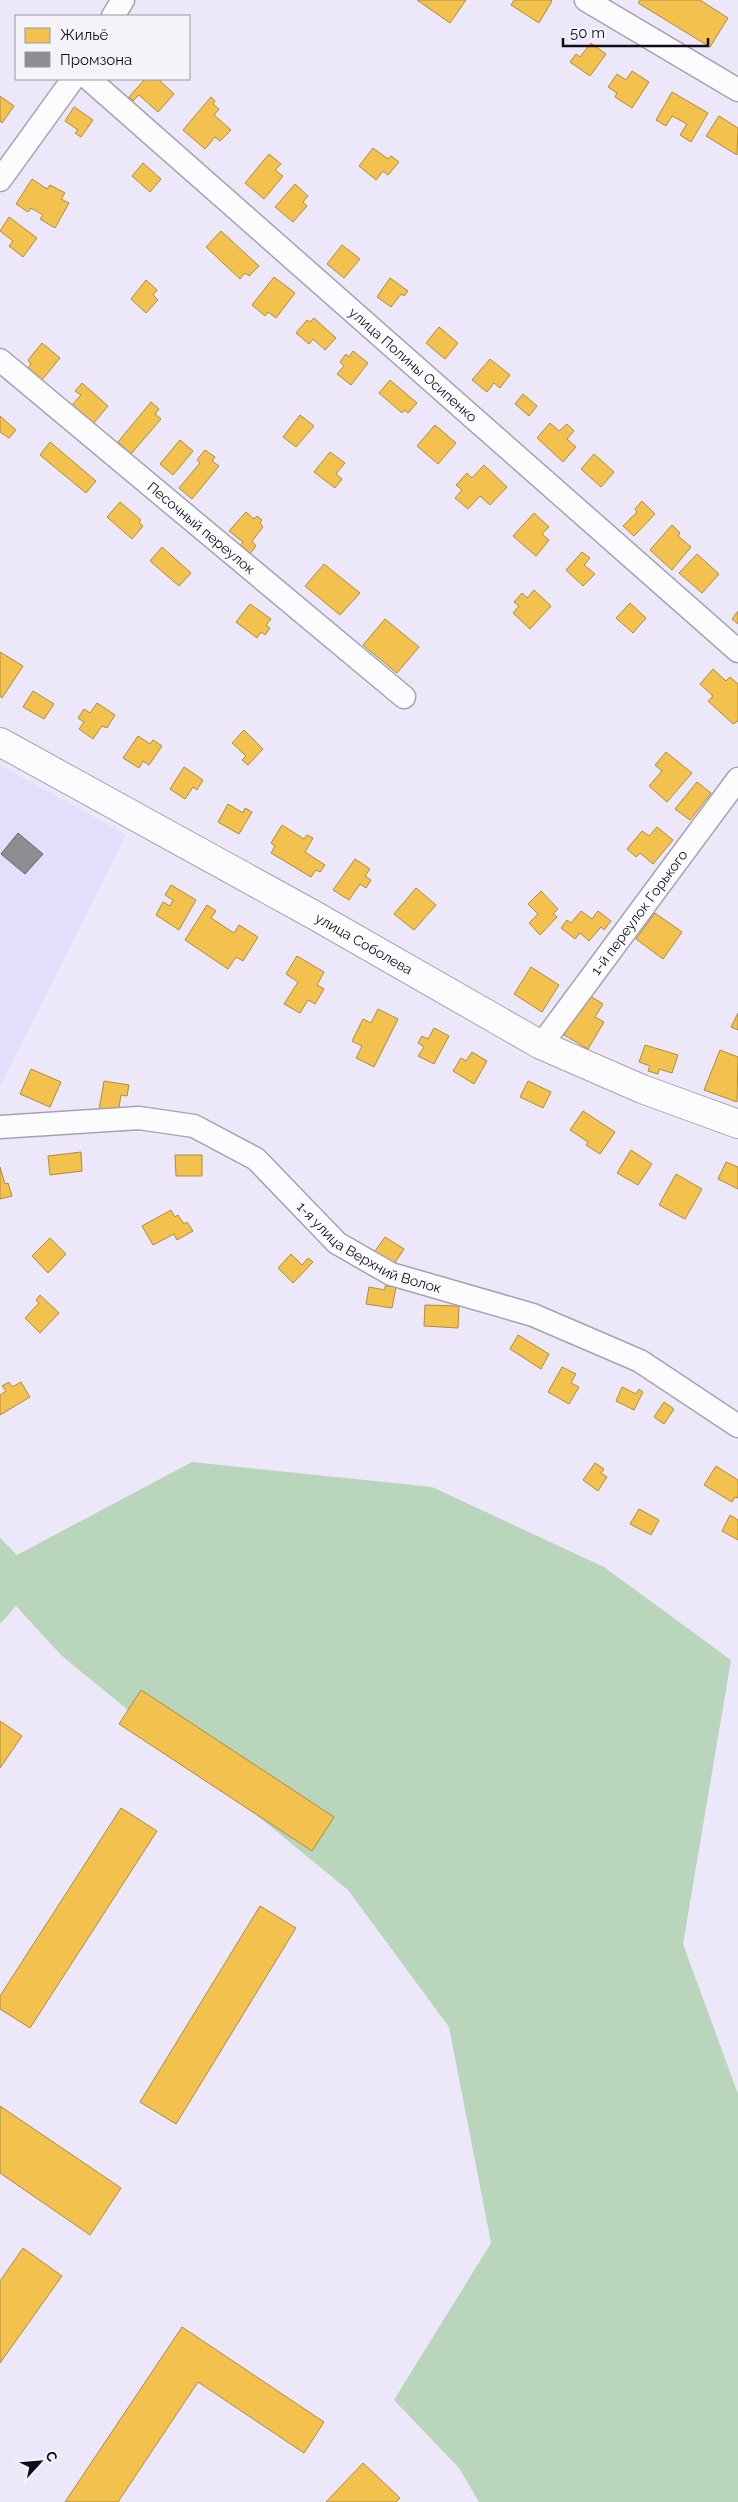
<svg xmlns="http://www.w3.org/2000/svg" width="738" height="2502" font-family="Raleway,sans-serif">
  <rect width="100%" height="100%" fill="#ece8f9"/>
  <!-- built -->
  <path fill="#e5ddfc" d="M0,765L126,835L0,1086Z"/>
  <!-- green -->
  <path fill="#b9d5bc" d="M192,1462L432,1487L604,1567L731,1660L683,1944L738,2094V2502H479L459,2468L394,2400L491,2243L449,2027L348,1890L62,1656L16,1606L0,1624V1538L17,1555Z"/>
  <!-- homes -->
  <path fill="#f2c14e" stroke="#ae8b3e" d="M417,0H466L450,23Z
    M514,0H551L552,1L539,23L511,5Z
    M640,0H700L728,18L710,47L638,3Z
    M591,43L606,54L590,76L570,62L576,54L580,57Z
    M632,71L649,82L632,108L615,97L617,93L608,87L617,74L626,80Z
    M145,79H158L174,94L158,112L139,95L133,101L129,97Z
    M672,92L708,113L691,142L680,135L687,124L672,116L666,126L656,120Z
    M0,96L14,106L2,123L0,121Z
    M211,97L215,101L213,104L219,109L214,115L231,130L220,141L215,137L205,149L183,130Z
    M74,107L93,120L81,137L75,133L78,130L65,121Z
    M719,116L738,128L737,155L706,136Z
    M373,148L388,159L391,156L399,162L388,175L383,171L376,180L359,166Z
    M269,154L281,164L275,170L283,176L264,199L245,183Z
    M143,163L161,179L150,192L132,176Z
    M32,179L47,189L50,185L65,193L61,199L69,203L55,228L40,219L43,215L31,208L28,212L16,204Z
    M295,184L308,196L303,202L307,206L293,222L275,207Z
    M9,217L37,238L23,257L9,246L13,241L0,231Z
    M221,231L259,266L249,276L245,273L240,279L206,247Z
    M342,245L360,259L344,278L327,264Z
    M274,277L295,293L276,318L268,312L265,316L252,305Z
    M390,278L408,291L404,296L401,294L391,307L377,297Z
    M146,280L157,290L153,295L158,300L146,313L131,299Z
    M314,318L336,338L325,350L313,339L309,344L296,333L307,320L310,322Z
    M439,327L458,343L445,359L426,343Z
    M42,343L60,358L42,380L27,369L31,364L28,360Z
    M353,351L368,363L351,385L337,374L344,366L340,362L346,354L349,357Z
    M490,359L510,375L500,388L494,383L487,392L472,380Z
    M390,380L417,403L408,413L404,410L402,413L379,393Z
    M82,383L108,406L93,424L71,406L81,395L75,391Z
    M523,394L537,406L529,416L515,404Z
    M151,402L159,409L155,414L161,419L131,454L118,442Z
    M300,415L314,426L296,447L283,437Z
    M0,416L16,430L9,438L0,432Z
    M550,423L559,431L567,424L574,431L567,439L576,447L563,462L537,438Z
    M435,425L456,443L438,464L417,446Z
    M180,440L193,451L173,475L160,464Z
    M50,442L96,481L86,493L40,455Z
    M205,450L215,457L212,461L219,466L192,499L179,488L200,463L197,460Z
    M330,452L345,463L336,474L342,479L335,488L314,472Z
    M594,454L614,472L601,487L581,469Z
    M484,465L507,487L490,505L480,496L468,509L455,498L462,490L456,485L467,473L472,478Z
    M642,501L655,514L634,536L623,526L637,512L635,509Z
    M120,502L141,520L139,522L143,526L132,539L107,517Z
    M246,512L254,519L257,516L262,520L260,523L263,527L252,541L256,546L249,555L239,546L243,542L229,531Z
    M534,513L549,527L542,534L549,540L536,556L513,536Z
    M672,525L680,533L678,536L691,547L672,570L650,550Z
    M162,547L191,573L179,586L150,561Z
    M582,552L590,558L584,565L595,574L583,586L566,570Z
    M697,554L719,574L702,593L679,573Z
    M324,564L360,593L340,615L305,586Z
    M534,590L551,606L530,629L513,613L519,606L514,602L522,593L527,598Z
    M630,603L646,618L633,633L616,618Z
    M250,604L271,619L266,625L270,628L265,635L261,632L257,638L236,622Z
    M738,611V624L732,619Z
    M385,619L419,647L397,673L363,645Z
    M0,652L23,666L2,698L0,696Z
    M713,669L726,681L730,677L738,684V721L733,724L708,701L713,696L700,684Z
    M33,691L54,704L44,719L23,707Z
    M97,703L115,715L107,728L102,726L93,739L79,729L84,722L78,718L84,709L90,713Z
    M244,730L263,749L248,765L242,760L246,756L232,743Z
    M138,736L150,744L153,740L162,746L149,765L143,761L139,768L123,758Z
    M666,752L692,773L667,802L649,786L662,771L655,765Z
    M184,767L203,780L197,790L193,787L185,799L170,789Z
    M697,782L711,793L690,820L675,809Z
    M228,804L243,813L245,808L252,812L239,834L218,822Z
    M282,825L304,839L307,835L313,838L305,852L325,865L320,872L316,870L311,877L271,853L275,846L271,843Z
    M657,827L673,840L653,864L640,853L636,857L627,849L642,831L649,836Z
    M355,859L370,869L365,876L371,880L366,888L360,884L349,900L333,890Z
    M171,885L196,900L179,930L156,915L163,902L170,906L173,900L165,895Z
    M416,888L436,905L414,930L394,914Z
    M541,891L558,909L553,914L557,917L540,935L529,923L538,914L528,904Z
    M207,905L216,911L211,918L234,933L239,925L258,937L243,961L236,957L228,969L185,940Z
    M581,911L592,919L598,911L611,921L604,930L601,927L589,941L580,933L575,939L561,928L567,920L571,923Z
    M655,913L682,932L663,959L636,939Z
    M297,956L324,972L317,985L324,989L315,1004L308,1000L300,1013L284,1004L298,982L286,974Z
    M531,967L559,985L542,1012L514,994Z
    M587,994L603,1004L595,1017L604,1022L588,1049L564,1035Z
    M378,1009L398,1019L374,1067L356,1058L362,1046L352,1041L363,1019L371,1023Z
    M738,1013V1030L731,1027Z
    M434,1028L449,1036L434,1064L418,1056L424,1047L418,1043L422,1036L428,1039Z
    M645,1045L678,1055L672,1073L659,1069L658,1074L648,1071L650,1066L639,1062Z
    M720,1050L738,1057L737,1102L704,1090Z
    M472,1052L487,1061L474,1084L453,1071L461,1058L466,1061Z
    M31,1069L61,1082L50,1107L20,1094Z
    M104,1081L129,1085L127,1096L121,1095L118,1113L99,1110Z
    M528,1081L551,1092L543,1108L520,1097Z
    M583,1111L615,1132L600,1154L586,1145L588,1142L570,1130Z
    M631,1150L652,1164L638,1185L617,1173Z
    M81,1152L82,1171L50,1175L48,1156Z
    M175,1155H202V1176H176Z
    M726,1162L738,1167V1189L718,1179Z
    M0,1167L5,1184L8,1183L12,1196L0,1199Z
    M676,1174L702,1189L685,1219L659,1205Z
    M171,1210L175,1217L178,1215L184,1224L187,1222L193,1231L177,1240L174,1234L153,1245L142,1226Z
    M385,1237L404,1249L392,1267L373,1254Z
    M50,1238L66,1254L48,1273L32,1256Z
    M291,1254L302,1265L308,1258L313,1262L293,1283L278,1268Z
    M385,1286L396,1287L392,1308L366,1304L369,1287L385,1290Z
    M40,1295L59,1313L40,1333L25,1318L39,1303L36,1300Z
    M425,1305L459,1306L458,1328L424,1326Z
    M518,1335L549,1354L541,1369L510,1349Z
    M562,1367L576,1374L571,1383L579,1387L569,1404L548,1392Z
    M9,1382L12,1387L21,1382L30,1397L0,1415V1395L6,1391L2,1386Z
    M622,1387L636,1394L639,1389L643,1392L634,1410L616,1401Z
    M664,1402L674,1409L664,1424L654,1417Z
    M595,1463L604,1469L601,1473L607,1477L598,1491L583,1480Z
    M716,1466L738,1480V1498L735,1497L732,1502L704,1485Z
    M639,1509L659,1520L651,1535L630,1524Z
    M730,1515L738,1520V1540L722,1531Z
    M141,1690L334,1817L312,1851L119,1724Z
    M0,1721L22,1736L0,1768Z
    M121,1808L157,1831L30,2028L0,2009V1996Z
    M260,1906L296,1928L176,2124L140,2102Z
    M0,2106L121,2188L90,2235L0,2173Z
    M23,2248L62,2276L0,2363V2281Z
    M182,2327L324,2422L304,2453L198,2382L118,2502H65Z
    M363,2463L400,2498L396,2502H326Z"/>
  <!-- industry -->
  <path fill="#8d8d92" stroke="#68666d" d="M18,833L43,854L25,874L1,854Z"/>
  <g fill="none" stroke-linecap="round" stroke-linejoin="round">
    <defs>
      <g id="street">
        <path d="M586,0L738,90"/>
        <path d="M113,16L123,0"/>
        <path id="s1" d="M89,79L738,651"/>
        <path d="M0,180L73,79"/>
        <path id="s2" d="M0,360L404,697"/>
        <path id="s3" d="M541,1045L738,779"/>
        <path id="s4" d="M0,1127L139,1118L194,1126L256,1159L337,1243L391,1274L533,1315L640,1361L738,1426"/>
      </g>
      <g id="secondary">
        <path id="s5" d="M0,742L314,915L541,1045L642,1089L738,1124"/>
      </g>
    </defs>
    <!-- street casing -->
    <use href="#street" stroke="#a5a2af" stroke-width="25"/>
    <!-- secondary casing -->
    <use href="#secondary" stroke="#a5a2af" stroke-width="30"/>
    <!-- street -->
    <use href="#street" stroke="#fcfcfe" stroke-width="22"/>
    <!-- secondary -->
    <use href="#secondary" stroke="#fcfcfe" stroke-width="28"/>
  </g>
  <g text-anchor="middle" stroke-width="5" stroke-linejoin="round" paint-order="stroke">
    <!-- street labels -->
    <g font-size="14" fill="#100c18" stroke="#f5f3fa">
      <text dy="5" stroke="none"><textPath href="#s1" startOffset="432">улица Полины Осипенко</textPath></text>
      <text dy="5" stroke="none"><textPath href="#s2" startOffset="262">Песочный переулок</textPath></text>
      <text dy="5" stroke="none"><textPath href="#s3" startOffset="165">1-й переулок Горького</textPath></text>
      <text dy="5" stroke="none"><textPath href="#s5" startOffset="416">улица Соболева</textPath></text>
      <text dy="5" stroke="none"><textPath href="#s4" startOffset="412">1-я улица Верхний Волок</textPath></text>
    </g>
  </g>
  <!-- legend -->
  <rect x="15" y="15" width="175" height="65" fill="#f5f3fa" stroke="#9997a0"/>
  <rect x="25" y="28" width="25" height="15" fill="#f2c14e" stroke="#9997a0"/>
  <text x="60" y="40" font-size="15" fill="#100c18">Жильё</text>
  <rect x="25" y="52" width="25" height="15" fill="#8d8d92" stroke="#9997a0"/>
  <text x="60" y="65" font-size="15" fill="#100c18">Промзона</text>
  <!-- north arrow -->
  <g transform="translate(40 2462) rotate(64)" stroke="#f5f3fa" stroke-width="4" paint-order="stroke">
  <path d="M0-4L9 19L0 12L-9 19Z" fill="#100c18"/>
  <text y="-8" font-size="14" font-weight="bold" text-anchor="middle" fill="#100c18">С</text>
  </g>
  <!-- scale -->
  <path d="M563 38v8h145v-8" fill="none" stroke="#100c18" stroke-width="2.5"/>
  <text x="570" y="38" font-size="15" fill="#100c18" stroke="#f5f3fa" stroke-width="4" paint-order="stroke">50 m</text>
</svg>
